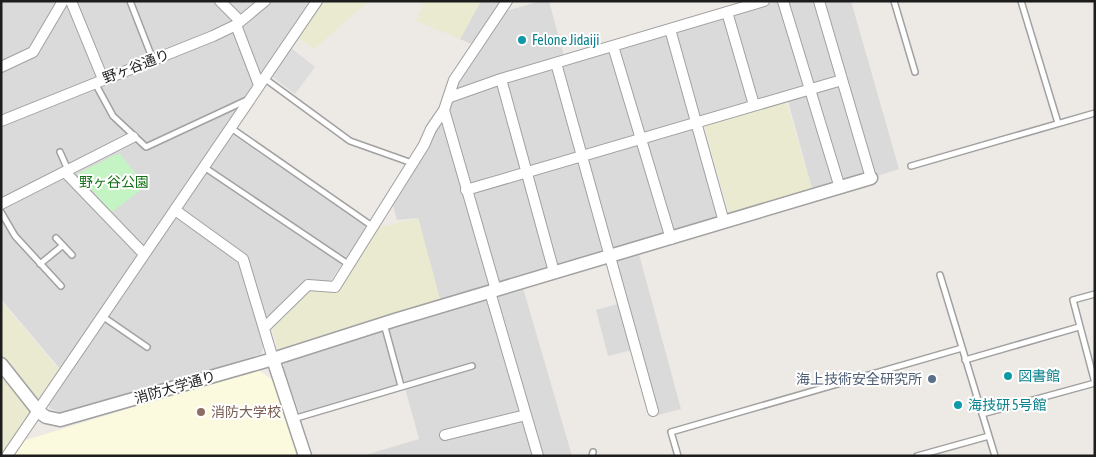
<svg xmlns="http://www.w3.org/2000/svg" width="1096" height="457" font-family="'Asap Condensed','Noto Sans JP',sans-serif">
  <rect width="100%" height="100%" fill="#ede9e4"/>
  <!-- residential -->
  <path fill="#dbdada" d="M1,1H218L226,8L233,22L257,84L61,370L1,299Z
    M225,1H314L264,75L257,70L238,16Z
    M481,1H504L496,14L540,1H549L565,60L571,61L779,1H851L899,169L814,196L787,97L692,124L719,217L636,243L681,409L651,417L632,350L608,356L596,310L618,304L607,262L523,288L572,456H362L419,439L388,326L443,311L418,218L397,220L392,201L473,45L460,39Z
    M233,135L368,225L329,283L306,282L260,326L264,344L261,354L61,413L49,408V404L181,205Z
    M382,329L397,385L300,414L283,367L286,358Z"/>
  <!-- education -->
  <path fill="#fcfade" d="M257,369L278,384L299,456H12L23,441Z"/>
  <!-- farmland -->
  <path fill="#eaead0" d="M324,1H369L314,49L297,37Z
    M425,1H481L460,39L416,21Z
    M786,102L812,189L729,213L704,125Z
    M418,218L440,299L278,349L272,329L313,288L334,289L379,227Z
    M1,301L59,370L38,398L39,412L8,456H1Z"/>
  <!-- park -->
  <path fill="#c4f4c4" d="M119,153L146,186L112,212L77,174Z"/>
  <!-- parking -->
  <path fill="#ddd" d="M291,48L315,67L295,94L270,75Z"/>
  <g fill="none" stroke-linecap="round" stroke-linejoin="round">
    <defs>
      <path id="service" d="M130,1L153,60
        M894,1L915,72
        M1021,1L1058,123
        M264,78L350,141L412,163
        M95,83L113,116L146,147L247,100
        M231,128L372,226
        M60,152L68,170
        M911,166L1095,113
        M204,167L348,264
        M1,212L15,236L61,286
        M56,238L72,255
        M40,264L62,246
        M940,275L995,456
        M1095,294L1073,300L1095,383
        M102,316L147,347
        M384,324L401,386
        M965,360L1079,327
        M982,414L1095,383
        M293,419L472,366
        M592,456L593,452
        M678,456L671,432L962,348
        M917,456L989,436"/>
      <path id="minor" d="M71,1L103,79
        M220,1L240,21
        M783,1L840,188
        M819,1L871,178
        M727,12L754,105
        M236,25L259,85
        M670,29L724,222
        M613,46L671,239
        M556,63L653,411
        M1,67L33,52L63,1
        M501,79L554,272
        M450,97L501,79L764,1
        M444,110L496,290
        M1,121L213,36L236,25L265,1
        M65,172L144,254
        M466,190L842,80
        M1,204L133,137
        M175,210L243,259L273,359
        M490,292L538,456
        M264,328L308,285L335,287L424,145L431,129L444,110L454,80L507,1
        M445,435L526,415
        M7,456L317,1"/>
      <path id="tertiary" d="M273,359L305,456
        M1,364L39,412L46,417L60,420L273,359L395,320L871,178"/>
    </defs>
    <!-- service casing -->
    <use href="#service" stroke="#a1a1a1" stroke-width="8"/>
    <!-- minor casing -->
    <use href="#minor" stroke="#a1a1a1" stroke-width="12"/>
    <!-- tertiary casing -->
    <use href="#tertiary" stroke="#a1a1a1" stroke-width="15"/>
    <!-- service -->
    <use href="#service" stroke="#fff" stroke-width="5"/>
    <!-- minor -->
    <use href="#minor" stroke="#fff" stroke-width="10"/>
    <!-- tertiary -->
    <use href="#tertiary" stroke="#fff" stroke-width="12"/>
  </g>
  <!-- markers -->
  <g fill="#0f9aa8" stroke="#fff" stroke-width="2">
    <circle cx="522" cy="40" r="5"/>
    <circle cx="1008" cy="376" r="5"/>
    <circle cx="958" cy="405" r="5"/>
  </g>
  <circle fill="#5c6f8a" stroke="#fff" stroke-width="2" cx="932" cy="379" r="5"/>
  <circle fill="#8d6e63" stroke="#fff" stroke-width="2" cx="201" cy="412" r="5"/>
  <g text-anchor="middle" stroke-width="4" stroke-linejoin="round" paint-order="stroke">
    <!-- culture labels -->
    <g font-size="14" fill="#0d838f" stroke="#fff" text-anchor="start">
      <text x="532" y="45">Felone Jidaiji</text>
      <text x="1018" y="381">図書館</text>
      <text x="968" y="410">海技研 5号館</text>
    </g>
    <!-- street labels -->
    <g font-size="14" fill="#1d1d1d" stroke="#fff">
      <text transform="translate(136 66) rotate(-21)" y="5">野ヶ谷通り</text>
      <text transform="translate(175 387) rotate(-16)" y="5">消防大学通り</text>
    </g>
    <!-- park labels -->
    <g font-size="14" fill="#157116" stroke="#fff">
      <text x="114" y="187">野ヶ谷公園</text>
    </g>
    <!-- service labels -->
    <g font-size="14" fill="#4e5e75" stroke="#fff" text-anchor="end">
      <text x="922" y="384">海上技術安全研究所</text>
    </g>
    <!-- education labels -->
    <g font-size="14" fill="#785e54" stroke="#fff" text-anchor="start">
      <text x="211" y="417">消防大学校</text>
    </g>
  </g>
  <!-- border -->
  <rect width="1096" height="457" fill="none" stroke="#1d1d1d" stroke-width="5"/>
</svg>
